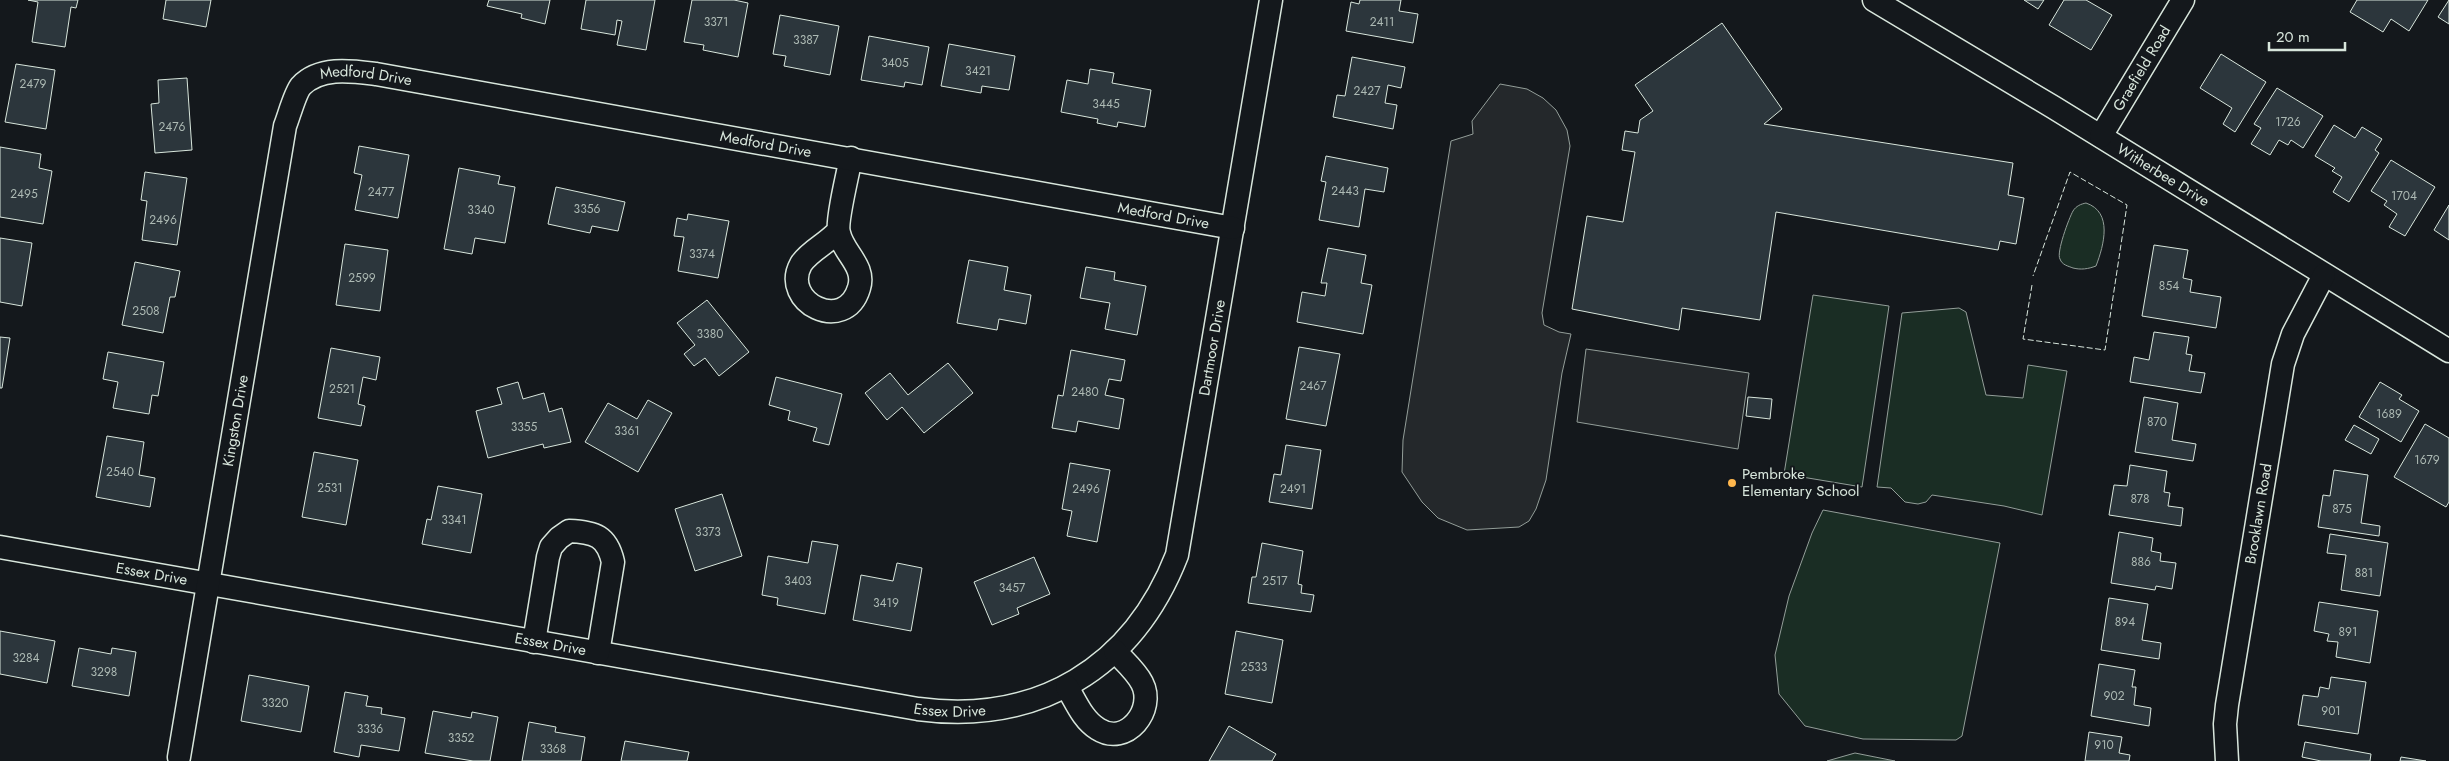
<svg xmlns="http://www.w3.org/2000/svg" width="2449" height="761" font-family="Jost,sans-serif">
  <rect width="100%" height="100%" fill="#14181c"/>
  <!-- green -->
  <path fill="#1a2d24" stroke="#939e99" d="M2086,203C2113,212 2104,245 2096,266C2088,269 2081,270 2073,268C2068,266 2062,265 2060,259C2056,253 2069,218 2073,211C2076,206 2081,204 2086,203Z
    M1813,295L1889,306L1862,487L1784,474Z
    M1959,308L1966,312L1986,395L2023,398L2028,365L2067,371L2042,515L2004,506L1932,495L1926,502L1918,504L1905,502L1891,488L1877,487L1902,313Z
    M1823,510L2000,543L1962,736L1956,740L1863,739L1805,726L1779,694L1775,655L1789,596L1812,533Z
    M1855,753L1895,761H1827Z"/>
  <!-- parking -->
  <path fill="#24282b" stroke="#939e99" d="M1500,84L1527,89L1543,98L1556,110L1567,130L1570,146L1542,313L1544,325L1559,332L1571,334L1562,373L1546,480L1536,509L1529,521L1519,527L1467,530L1438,518L1422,502L1402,472L1403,440L1451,141L1473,134L1472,121Z
    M1586,349L1749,373L1738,449L1577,422Z"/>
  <!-- building -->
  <path fill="#2c363c" stroke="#d8e6dc" d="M28,0H78L76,8L71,7L65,47L32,42L38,2Z
    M166,0H211L206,27L163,19Z
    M489,0H550L545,24L521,18L522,14L487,6Z
    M586,0H655L646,50L617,45L622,21L617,20L615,35L581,29Z
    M692,0H734L748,3L738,57L703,50L704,45L684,42Z
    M1360,0H1401L1399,11L1418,14L1413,43L1346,31L1351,2L1359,4Z
    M2024,0H2044L2038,9Z
    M2064,0H2086L2112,15L2091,50L2049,25Z
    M2357,0H2428L2409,31L2391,19L2383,32L2350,12Z
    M2449,0V24L2438,17Z
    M780,15L839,26L830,75L784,66L786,56L773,54Z
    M1722,23L1782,109L1764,124L2013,163L2008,195L2024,198L2016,244L2000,241L1998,250L1776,212L1760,320L1682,308L1679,330L1572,309L1587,216L1623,222L1635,152L1622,150L1625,131L1638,133L1640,120L1653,111L1635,85Z
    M869,36L929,47L922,85L905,82L904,87L861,80Z
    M949,44L1015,56L1009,90L982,86L981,93L941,86Z
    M2221,54L2266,82L2235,132L2223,124L2232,108L2200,88Z
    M1352,57L1405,67L1401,88L1388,85L1385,103L1397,105L1393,129L1333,117L1337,95L1345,96Z
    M16,64L55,70L46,129L5,122Z
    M1090,69L1114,73L1112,83L1151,90L1145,127L1118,122L1117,127L1097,123L1098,119L1061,112L1067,80L1088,84Z
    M187,78L192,150L155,153L151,104L159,103L158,80Z
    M2277,88L2323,116L2303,148L2291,140L2288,145L2279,140L2270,155L2251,144L2261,128L2254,124Z
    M2334,125L2355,138L2362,127L2382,139L2375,150L2379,153L2349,202L2333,192L2342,177L2332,171L2335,168L2315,156Z
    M359,146L409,155L398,218L355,210L362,175L354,173Z
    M0,147L41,154L39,168L52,171L43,224L0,217Z
    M1326,156L1388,168L1384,192L1365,189L1359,227L1319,220L1326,182L1321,181Z
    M2391,160L2435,187L2405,236L2389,227L2397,214L2384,205L2387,201L2371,191Z
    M459,168L500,176L498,184L515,187L505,243L475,238L472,254L444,249Z
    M145,172L187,178L177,245L142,240L147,201L141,200Z
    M556,187L625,202L618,231L592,226L590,233L548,224Z
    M2449,205V240L2434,230Z
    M688,214L729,221L718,278L678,271L684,237L674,236L677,218L687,220Z
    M0,238L32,243L22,306L0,302Z
    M345,244L388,250L380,311L336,305Z
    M2154,245L2188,250L2183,278L2192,280L2190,292L2221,297L2216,328L2142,316Z
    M1328,248L1366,255L1361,283L1372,285L1363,334L1297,322L1302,292L1325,296L1327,283H1321Z
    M969,260L1008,267L1004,290L1031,295L1026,324L999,319L997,330L957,323Z
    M135,262L180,271L175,297H170L163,333L122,325Z
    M1086,267L1115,272L1114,280L1146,286L1137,335L1105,329L1110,303L1080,298Z
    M707,300L749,352L719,376L705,358L694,366L684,354L695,345L677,323Z
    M2154,332L2189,337L2186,354L2192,355L2189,371L2205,373L2201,393L2130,382L2134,357L2149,360Z
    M0,337L10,338L2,388H0Z
    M1299,347L1340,354L1326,426L1286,419Z
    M331,348L380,357L376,380L363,377L358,404L365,406L361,426L318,418Z
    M1071,350L1125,360L1121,381L1109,379L1105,395L1124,399L1119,429L1078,421L1076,432L1052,428L1058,395L1063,396Z
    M108,352L164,362L158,396L152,395L149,414L113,408L118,382L103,379Z
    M948,363L973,393L924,433L902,407L887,420L865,393L890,373L908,395Z
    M776,377L842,394L829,445L813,441L817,428L788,420L790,411L769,405Z
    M518,382L523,399L544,393L549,412L562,408L571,442L544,448L543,444L488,458L476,411L502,404L497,388Z
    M2380,382L2402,395L2399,399L2419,411L2401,442L2359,417Z
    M1748,397L1772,399L1770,419L1746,416Z
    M2144,397L2178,403L2172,440L2196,444L2193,461L2135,452Z
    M648,400L672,413L638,472L585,442L608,403L637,419Z
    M2425,424L2449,438V502L2446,507L2394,477Z
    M2354,425L2379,439L2371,454L2345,440Z
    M107,436L144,442L139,475L155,478L150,507L96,497Z
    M1286,445L1321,450L1312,509L1269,502L1274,474L1281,475Z
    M314,452L358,460L346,525L302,517Z
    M1070,463L1110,470L1097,542L1067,536L1072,511L1062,509Z
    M2130,465L2167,471L2164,492L2170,493L2168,506L2183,508L2181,526L2109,515L2114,485L2127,486Z
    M2334,470L2368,475L2361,523L2380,526L2379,536L2318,527L2323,495L2330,496Z
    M438,486L482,494L471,553L422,544L427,519L431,520Z
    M722,494L742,556L695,571L675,509Z
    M2119,532L2153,538L2151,551L2161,553L2160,561L2176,563L2172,589L2156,586L2155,590L2111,583Z
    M2330,534L2388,543L2380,596L2341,590L2346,555L2327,553Z
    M812,541L838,545L825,614L777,605L778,598L762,595L768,556L808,563Z
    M1262,543L1303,551L1298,584L1302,585L1301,593L1314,595L1311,612L1248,603L1252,577H1256Z
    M1034,557L1050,594L1017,608L1019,614L992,625L974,582Z
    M897,563L922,568L911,631L853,620L861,575L893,581Z
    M2109,598L2148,604L2142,640L2161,643L2159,659L2101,650Z
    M2319,602L2378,611L2370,663L2336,657L2338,642L2327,641L2329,634L2314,631Z
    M0,631L55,641L47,683L0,674Z
    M1236,631L1283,640L1272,703L1225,694Z
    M79,648L111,654L112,648L136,652L129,696L72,686Z
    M2099,664L2135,670L2132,687H2136L2134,705L2151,708L2149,726L2091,716Z
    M249,675L309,686L301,732L241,721Z
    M2331,677L2366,682L2358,734L2298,725L2303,695L2318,697L2320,687L2329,689Z
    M345,692L368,696L366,706L382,708L381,714L405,718L399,751L361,745L359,757L334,752Z
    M433,711L471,718L472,712L498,717L490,761H473L425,753Z
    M529,722L556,727L555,732L585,737L581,761H522Z
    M1229,726L1276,754L1272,761H1209Z
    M2089,732L2122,737L2119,753L2130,755L2129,761H2085Z
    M625,741L689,752L687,761H621Z
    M2305,742L2371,754L2370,761H2321L2302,757Z
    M2401,757L2426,761H2400Z"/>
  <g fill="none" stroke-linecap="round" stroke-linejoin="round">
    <defs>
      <g id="street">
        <path id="s1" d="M1874,0L2053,107L2449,351"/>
        <path id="s2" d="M2101,136L2183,0"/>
        <path d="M838,231C828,243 809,251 801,264C780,302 845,335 859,288C866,266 843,253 839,233C836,223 848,172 851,158"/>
        <path id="s3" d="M0,547L918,709C1038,725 1133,668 1177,555L1271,0"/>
        <path d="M534,642L548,557L551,547L559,538L569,531C595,532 607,536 613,562L598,653"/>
        <path d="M1067,687C1076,702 1083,720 1098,729C1126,747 1156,710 1142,683C1136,671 1124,661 1115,651"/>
        <path id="s4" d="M179,757L285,126C289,116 295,93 301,86C320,66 352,71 376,74L1233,228"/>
        <path id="s5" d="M2227,761L2225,724L2227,705L2283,364L2293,334L2324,275"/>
      </g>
    </defs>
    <!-- street casing -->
    <use href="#street" stroke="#d8e6dc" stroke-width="25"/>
    <!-- street -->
    <use href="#street" stroke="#14181c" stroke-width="22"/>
    <!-- fence -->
    <path stroke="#d8e6dc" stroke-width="1" stroke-dasharray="6 2.5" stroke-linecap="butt" d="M2032,285L2023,339L2105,350L2127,205L2070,172L2033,276"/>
  </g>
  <!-- markers -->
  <circle fill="#ffb74d" stroke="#14181c" stroke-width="2" cx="1732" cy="483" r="5"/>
  <g text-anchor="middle" stroke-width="4" stroke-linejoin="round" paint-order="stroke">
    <!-- number labels -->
    <g font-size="12" fill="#adbab4">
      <text x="716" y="26">3371</text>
      <text x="1382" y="26">2411</text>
      <text x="806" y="44">3387</text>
      <text x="895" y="67">3405</text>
      <text x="978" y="75">3421</text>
      <text x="33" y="88">2479</text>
      <text x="1367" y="95">2427</text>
      <text x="1106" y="108">3445</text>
      <text x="2288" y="126">1726</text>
      <text x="172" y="131">2476</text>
      <text x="1345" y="195">2443</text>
      <text x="381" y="196">2477</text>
      <text x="24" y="198">2495</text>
      <text x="2404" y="200">1704</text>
      <text x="587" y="213">3356</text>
      <text x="481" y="214">3340</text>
      <text x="163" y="224">2496</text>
      <text x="702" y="258">3374</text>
      <text x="362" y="282">2599</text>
      <text x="2169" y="290">854</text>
      <text x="146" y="315">2508</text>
      <text x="710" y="338">3380</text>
      <text x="1313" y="390">2467</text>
      <text x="342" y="393">2521</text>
      <text x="1085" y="396">2480</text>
      <text x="2389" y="418">1689</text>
      <text x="2157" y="426">870</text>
      <text x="524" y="431">3355</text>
      <text x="627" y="435">3361</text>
      <text x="2427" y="464">1679</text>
      <text x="120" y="476">2540</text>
      <text x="330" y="492">2531</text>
      <text x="1086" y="493">2496</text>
      <text x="1293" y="493">2491</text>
      <text x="2140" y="503">878</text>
      <text x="2342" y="513">875</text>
      <text x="454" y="524">3341</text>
      <text x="708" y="536">3373</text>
      <text x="2141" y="566">886</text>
      <text x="2364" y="577">881</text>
      <text x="798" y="585">3403</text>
      <text x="1275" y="585">2517</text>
      <text x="1012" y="592">3457</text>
      <text x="886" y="607">3419</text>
      <text x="2125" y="626">894</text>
      <text x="2348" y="636">891</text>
      <text x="26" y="662">3284</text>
      <text x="1254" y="671">2533</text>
      <text x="104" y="676">3298</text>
      <text x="2114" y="700">902</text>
      <text x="275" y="707">3320</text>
      <text x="2331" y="715">901</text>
      <text x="370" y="733">3336</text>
      <text x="461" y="742">3352</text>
      <text x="2104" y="749">910</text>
      <text x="553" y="753">3368</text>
    </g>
    <!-- street labels -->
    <g font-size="15" fill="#d8e6dc" stroke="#14181c">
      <text dy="5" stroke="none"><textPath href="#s2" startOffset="79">Graefield Road</textPath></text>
      <text dy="5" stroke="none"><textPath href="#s4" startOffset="752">Medford Drive</textPath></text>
      <text dy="5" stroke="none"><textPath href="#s4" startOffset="1158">Medford Drive</textPath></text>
      <text dy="5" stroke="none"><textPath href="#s1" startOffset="338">Witherbee Drive</textPath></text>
      <text dy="5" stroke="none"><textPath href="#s4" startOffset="1562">Medford Drive</textPath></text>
      <text dy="5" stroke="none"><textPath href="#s3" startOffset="1470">Dartmoor Drive</textPath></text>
      <text dy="5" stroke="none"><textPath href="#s4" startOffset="341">Kingston Drive</textPath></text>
      <text dy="5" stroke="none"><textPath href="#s5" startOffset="250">Brooklawn Road</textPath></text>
      <text dy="5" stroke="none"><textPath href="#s3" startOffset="154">Essex Drive</textPath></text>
      <text dy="5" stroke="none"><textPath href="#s3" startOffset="559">Essex Drive</textPath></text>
      <text dy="5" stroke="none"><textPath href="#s3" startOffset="964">Essex Drive</textPath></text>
    </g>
    <!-- poi labels -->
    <g font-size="15" fill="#d8e6dc" stroke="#14181c" text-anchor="start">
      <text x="1742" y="479">Pembroke<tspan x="1742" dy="17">Elementary School</tspan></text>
    </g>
  </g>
  <!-- scale -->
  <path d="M2269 42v8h76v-8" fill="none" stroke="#d8e6dc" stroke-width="2.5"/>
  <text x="2276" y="42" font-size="15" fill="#d8e6dc" stroke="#14181c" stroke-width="4" paint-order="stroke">20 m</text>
</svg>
